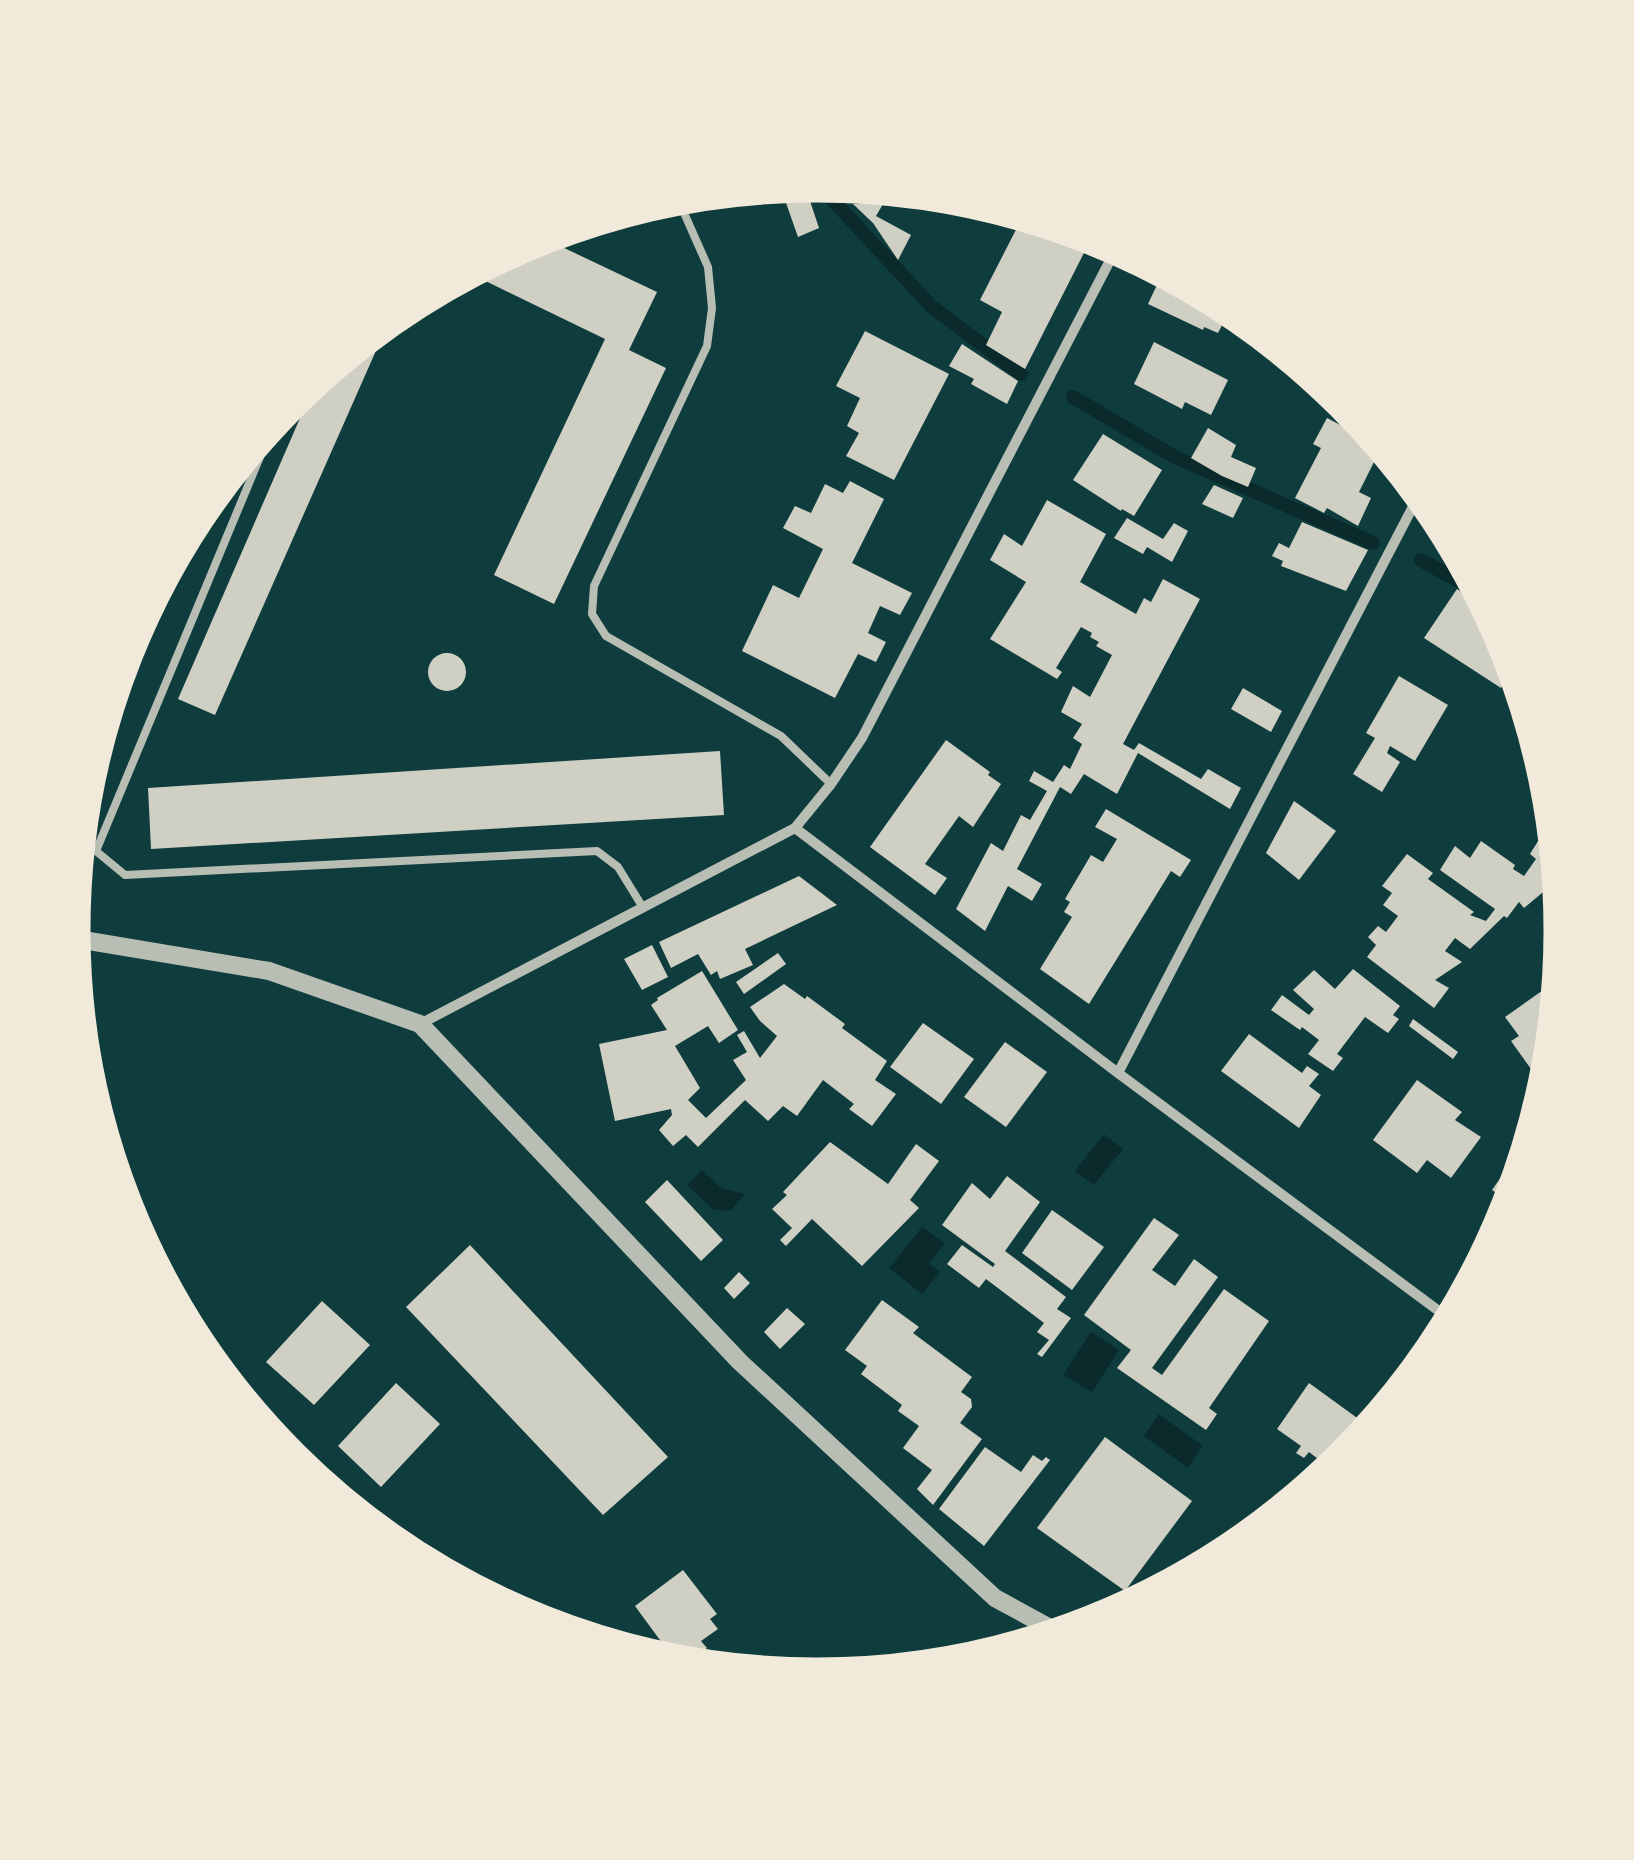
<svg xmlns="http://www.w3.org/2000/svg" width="1634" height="1860" font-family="Roboto,sans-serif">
  <rect width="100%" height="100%" fill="#0f3d3e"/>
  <!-- water -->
  <path fill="#0a2a2b" d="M1104,1134L1123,1149L1094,1185L1075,1171Z
    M702,1170L721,1188L745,1194L730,1211L714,1210L687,1185Z
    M922,1227L945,1243L929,1263L940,1272L922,1294L889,1268Z
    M1091,1332L1119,1350L1092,1392L1063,1375Z
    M1159,1414L1203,1446L1188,1468L1144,1436Z"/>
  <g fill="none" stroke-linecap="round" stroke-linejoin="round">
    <!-- stream -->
    <path stroke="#0a2a2b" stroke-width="14" d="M817,183L931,306L1021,374
      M1073,397L1175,457L1373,543
      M1421,560L1479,592"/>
  </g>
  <!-- building -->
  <path fill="#cfcfc3" d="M807,192L819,228L798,237L785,200Z
    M869,195L883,204L876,216L911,235L898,260L873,223L853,204H864Z
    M1023,216L1053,225L1089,243L1025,369L986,345L1002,312L980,300Z
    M541,237L657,292L629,350L666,368L554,604L494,575L605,339L469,273Z
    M1163,272L1231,308L1218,333L1204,327L1203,330L1148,304Z
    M390,319L215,715L178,699L317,379Z
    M865,331L949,374L894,480L846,456L859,433L847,426L860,398L836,386Z
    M1154,342L1228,380L1211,415L1185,402L1182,409L1134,384Z
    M962,344L1018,381L1007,404L971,384L974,379L949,366Z
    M1327,418L1352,431L1350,435L1380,450L1359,492L1371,498L1358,526L1327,508L1324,513L1295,498L1321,448L1313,444Z
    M1208,428L1236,445L1231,457L1256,468L1248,487L1222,476L1191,458Z
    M1103,434L1162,470L1134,516L1122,509L1121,511L1073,480Z
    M850,481L884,499L852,563L912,593L900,615L880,606L868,633L886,642L876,662L858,654L835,698L742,651L773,585L799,598L823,549L783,528L795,506L811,513L825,484L843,493Z
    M1214,485L1243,498L1233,518L1202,504Z
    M1047,500L1106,534L1080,582L1136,614L1144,598L1151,602L1163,579L1200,599L1123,744L1134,750L1139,743L1201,779L1208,769L1241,788L1230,809L1138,753L1117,794L1084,774L1071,794L1060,787L1017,869L1042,884L1032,901L1008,886L985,931L956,909L991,843L1003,851L1021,815L1030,820L1047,791L1029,781L1034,771L1053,782L1064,765L1070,769L1082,744L1073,738L1082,724L1061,712L1073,686L1090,697L1112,655L1096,646L1099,642L1090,637L1092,633L1081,627L1056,668L1062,672L1057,679L990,639L1026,582L990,560L1004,534L1022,546Z
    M1127,518L1163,539L1174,523L1188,531L1172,562L1147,547L1143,554L1114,538Z
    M1302,522L1368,550L1346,591L1281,566L1283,561L1272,556L1279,543L1289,548Z
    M1457,589L1489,611L1507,645L1514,667L1501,688L1424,638Z
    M428 672a19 19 0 1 1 38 0a19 19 0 1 1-38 0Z
    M1399,676L1448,705L1415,761L1390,746L1387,753L1400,762L1382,792L1353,774L1375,738L1366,733Z
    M1243,688L1282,711L1271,732L1231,709Z
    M946,740L990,772L988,775L1001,784L973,827L959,816L925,864L947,878L935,895L870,847Z
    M720,751L724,815L151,849L148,788Z
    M1294,801L1336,831L1299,880L1266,853Z
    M1106,809L1191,860L1180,877L1171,871L1089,1004L1040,969L1072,917L1064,912L1070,902L1065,899L1091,855L1103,862L1117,839L1095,827Z
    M1553,817L1559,876L1554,883L1524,908L1519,902L1507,918L1504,916L1470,949L1455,938L1445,951L1462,962L1435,980L1449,988L1434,1008L1367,957L1376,945L1368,937L1378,926L1386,932L1398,916L1383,905L1392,893L1382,886L1407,854L1433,873L1428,879L1474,912L1470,915L1486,921L1495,909L1440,870L1455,846L1470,858L1481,841L1515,865L1513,869L1524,876L1536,859L1530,854Z
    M799,876L837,905L745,949L753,965L720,979L717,971L711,975L698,954L671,968L659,942Z
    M652,945L668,977L642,990L624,959Z
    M778,953L786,964L744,994L736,982Z
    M1353,969L1400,1006L1393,1015L1399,1019L1388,1033L1365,1017L1337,1054L1343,1058L1333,1071L1308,1054L1319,1040L1302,1027L1300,1030L1271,1010L1282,995L1309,1015L1314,1009L1293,990L1314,970L1335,989Z
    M702,971L738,1030L719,1043L708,1026L675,1046L700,1088L688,1100L706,1118L746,1080L733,1060L747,1052L737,1035L744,1031L760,1058L777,1036L760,1021L750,1007L784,984L805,999L807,996L845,1024L842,1028L887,1061L875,1080L896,1094L872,1126L849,1109L854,1104L823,1080L797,1116L783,1106L768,1121L745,1100L698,1147L686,1135L673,1146L659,1130L672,1115L671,1109L615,1121L599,1044L667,1030L651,1005L658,1000L657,998Z
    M1556,981L1559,984L1552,1054L1531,1069L1511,1041L1519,1036L1505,1017Z
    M1413,1019L1458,1052L1453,1059L1409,1026Z
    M923,1023L974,1059L941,1104L890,1067Z
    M1249,1034L1302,1073L1307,1066L1319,1074L1309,1086L1321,1095L1299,1128L1221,1071Z
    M1005,1042L1047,1072L1006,1127L964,1097Z
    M1417,1080L1462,1112L1455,1120L1481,1137L1451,1178L1427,1160L1417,1173L1373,1140Z
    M1526,1141L1529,1143L1507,1216L1501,1212L1510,1202L1492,1190Z
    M830,1142L888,1184L916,1144L939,1161L910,1200L919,1208L862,1266L812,1219L786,1246L780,1240L792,1228L772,1209L787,1195L783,1192Z
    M1007,1176L1040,1202L1005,1251L1066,1297L1057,1309L1071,1318L1042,1357L1037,1354L1049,1340L1037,1332L1044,1323L986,1279L979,1288L947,1264L962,1245L993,1267L995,1264L942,1225L972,1183L990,1199Z
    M667,1180L723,1240L701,1261L645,1202Z
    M1052,1210L1104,1247L1072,1290L1022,1253Z
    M1154,1218L1179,1235L1152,1270L1175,1286L1194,1259L1218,1277L1152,1368L1162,1375L1224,1289L1269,1321L1209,1408L1217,1414L1206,1430L1117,1368L1131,1350L1084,1315Z
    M470,1245L668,1457L603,1515L406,1307Z
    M739,1272L750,1283L734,1299L724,1288Z
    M882,1300L919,1327L913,1333L972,1377L961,1392L971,1399L972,1407L960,1423L982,1439L933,1505L917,1489L932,1470L903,1448L919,1426L898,1411L902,1405L861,1374L867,1366L845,1350Z
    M322,1301L370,1345L314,1405L266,1362Z
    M787,1308L805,1324L780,1349L764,1332Z
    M396,1383L440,1424L381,1487L338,1446Z
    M1309,1383L1360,1420L1362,1418L1372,1425L1342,1461L1334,1455L1326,1465L1309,1452L1304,1458L1296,1453L1301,1446L1277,1429Z
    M1105,1437L1192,1501L1125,1591L1037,1528Z
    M985,1447L1021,1472L1033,1455L1042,1461L1046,1457L1050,1460L984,1546L939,1509Z
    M683,1570L717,1614L710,1619L718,1629L701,1641L707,1648L685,1664H681L670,1650L668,1651L635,1606Z"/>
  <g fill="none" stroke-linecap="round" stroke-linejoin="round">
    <!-- service -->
    <path stroke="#b8beb3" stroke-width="8" d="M677,197L708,267L712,308L707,346L594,586L592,614L606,636L781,736L831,784
      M277,416L96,851L125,875L597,851L618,867L642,906"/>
    <!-- minor -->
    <path stroke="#b8beb3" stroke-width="10" d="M795,828L1118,1073L1451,1320
      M420,1024L795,828L831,784L862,738L1117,247
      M1118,1073L1420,493"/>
    <!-- tertiary -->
    <path stroke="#b8beb3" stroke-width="18" d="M71,938L269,971L420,1024L740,1362L995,1598L1059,1633"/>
  </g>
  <!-- crop -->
  <path d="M0 0H1634V1860H0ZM817 200H817A729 729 0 0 1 1546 929V931A729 729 0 0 1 817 1660H817A729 729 0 0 1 88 931V929A729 729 0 0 1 817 200Z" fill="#f1e9da" fill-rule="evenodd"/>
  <path fill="none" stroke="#f1e9da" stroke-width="5" d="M817 200H817A729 729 0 0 1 1546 929V931A729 729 0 0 1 817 1660H817A729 729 0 0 1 88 931V929A729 729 0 0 1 817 200Z"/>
</svg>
